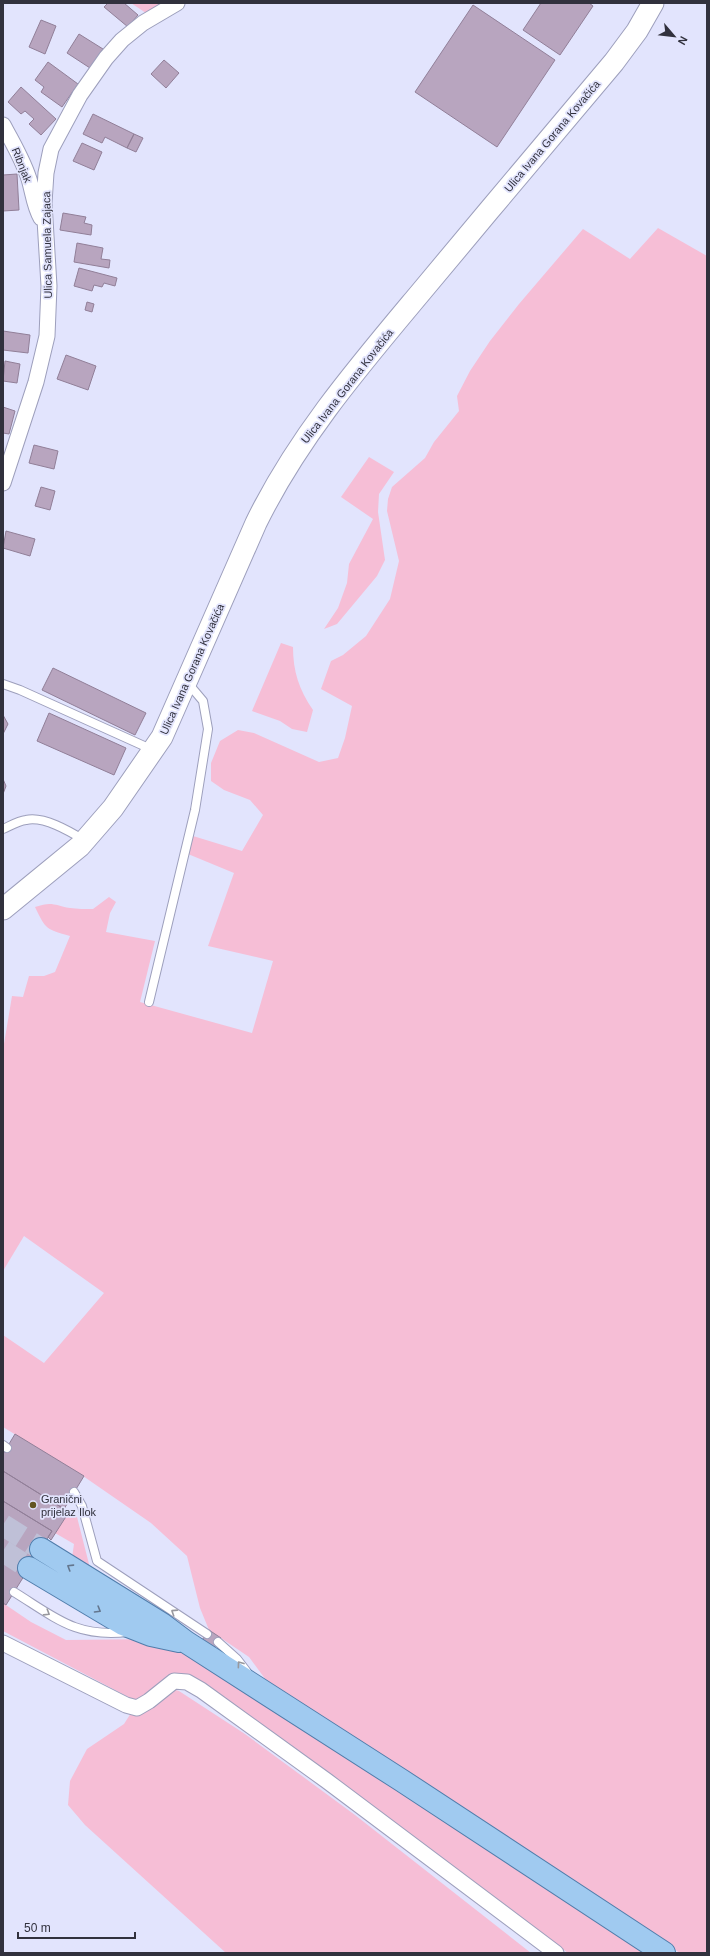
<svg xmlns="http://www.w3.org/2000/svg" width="710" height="1956" font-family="Helvetica,sans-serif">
  <rect width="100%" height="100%" fill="#e2e4fd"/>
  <!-- green -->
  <path fill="#f6bed6" d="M131,3H162L146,13Z
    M658,228L707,256V1953H680L286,1694L266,1680L249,1657L209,1630L200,1608L187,1556L151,1523L83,1476L3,1427V1335L44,1363L104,1293L24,1236L3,1271V1050L12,996L23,997L29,976H44L55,972L70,936C46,929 46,930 35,907C52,901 54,905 70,908C77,909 85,909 93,909L109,897L116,902L110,913L106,932L155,941L140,1002L252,1033L273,961L208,946L234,873L188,854L193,836L242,851L263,815L250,800L224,790L211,781V763L220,741L238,730L254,733L319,762L338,758L345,738L352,706L321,689L331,661L343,655L366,636L390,599L399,561L387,511L388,499L392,487L425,458L434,442L459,411L457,396L470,371L490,341L519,304L583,229L630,259Z
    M369,457L394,472L379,494L378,512L385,560L377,576L337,624L324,629L338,608L347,583L349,564L373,519L341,497Z
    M281,643L293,647C293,671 299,690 313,710L307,732L292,729L280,721L252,711Z
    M69,1512L77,1517L90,1568L72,1558L74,1544L55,1533Z
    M3,1603L31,1622L66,1640L157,1639L184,1650L646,1953H568L389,1821L299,1751L189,1678L140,1701L134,1700L3,1631Z
    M169,1688L179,1691L245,1734L355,1815L531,1953H226L85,1825L68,1805L70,1781L87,1749L124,1724L131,1713L143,1714Z"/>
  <!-- building -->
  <path fill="#b8a5bf" stroke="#917f98" d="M108,3H124L138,15L128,27L104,7Z
    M541,3H589L593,6L560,55L523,30Z
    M473,5L555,60L497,147L415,92Z
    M41,20L56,26L45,54L29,47Z
    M79,34L103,49L90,68L67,53Z
    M164,60L179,73L166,88L151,74Z
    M48,62L78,84L62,107L41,92L44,87L35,80Z
    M21,87L56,119L41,135L29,124L34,119L25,111L21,114L8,102Z
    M93,114L134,134L127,148L105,137L102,143L83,134Z
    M134,134L143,138L136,152L127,148Z
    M82,143L102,152L94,170L73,161Z
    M17,174L19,210L3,211V175Z
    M63,213L86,217L84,223L92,225L91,235L60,230Z
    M77,243L103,248L101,259L110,260L109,268L74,262Z
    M79,268L117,278L115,286L104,283L102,287L94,285L92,291L74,286Z
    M87,302L94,304L92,312L85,310Z
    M3,331L30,335L28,353L3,350Z
    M66,355L96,366L88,390L57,379Z
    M5,361L20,364L17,383L3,381Z
    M3,407L15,411L9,434L3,433Z
    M34,445L58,451L54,469L29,463Z
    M41,487L55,491L50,510L35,506Z
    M6,531L35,539L30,556L3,548Z
    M53,668L146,713L135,735L42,690Z
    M49,713L126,748L114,775L37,741Z
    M3,715L8,724L3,734Z
    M3,779L6,786L3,794Z
    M15,1434L84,1476L64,1509L3,1471V1454Z
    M3,1471L69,1512L51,1540L48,1537L52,1531L3,1501Z
    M3,1501L52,1531L6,1605L3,1603Z
    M209,1630L221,1638L214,1648L202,1640Z"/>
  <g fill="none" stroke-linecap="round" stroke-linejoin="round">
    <!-- primary-tunnel -->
    <path stroke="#bfc0d7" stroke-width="22" stroke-dasharray="22 11" stroke-linecap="butt" d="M3,1525L41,1549
      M3,1551L29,1568"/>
    <defs>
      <path id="service" d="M3,684L20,690L153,750
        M3,829C10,826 18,821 26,820C44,816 69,831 84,840
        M149,1002L195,810L208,729L203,701L187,682
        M3,1445L7,1448
        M74,1492L82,1506L97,1561L207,1634
        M14,1592C56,1618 76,1638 128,1632
        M218,1642L237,1659L247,1672"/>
      <path id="minor" d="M3,125C13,143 23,160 29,179C33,192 34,206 41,218
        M3,483L36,382L47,336L49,286L44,203L46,173L51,149L80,95L106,58L122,40L143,23L177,3
        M3,1643L126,1705L137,1708L149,1701L174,1681L187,1682L201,1690L327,1781L556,1953"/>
      <path id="secondary" d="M3,909L80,846L113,808L162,737L256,523C298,437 360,365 421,292C485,215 549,139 614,62L637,31L653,3"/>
      <path id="primary" d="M41,1549L162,1624L186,1642L401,1780L664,1953
        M29,1568L123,1624L151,1635L179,1641"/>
    </defs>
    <!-- service casing -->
    <use href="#service" stroke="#9d9fbc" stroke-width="10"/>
    <!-- minor casing -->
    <use href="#minor" stroke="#9d9fbc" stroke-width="17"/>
    <!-- secondary casing -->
    <use href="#secondary" stroke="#9d9fbc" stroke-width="23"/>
    <!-- primary casing -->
    <use href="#primary" stroke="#507dab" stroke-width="24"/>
    <!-- service -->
    <use href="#service" stroke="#fff" stroke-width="8"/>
    <!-- minor -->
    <use href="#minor" stroke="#fff" stroke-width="15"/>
    <!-- secondary -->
    <use href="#secondary" stroke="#fff" stroke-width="21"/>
    <!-- primary -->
    <use href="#primary" stroke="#a0caf0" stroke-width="22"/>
  </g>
  <!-- one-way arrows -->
  <defs><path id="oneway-chevron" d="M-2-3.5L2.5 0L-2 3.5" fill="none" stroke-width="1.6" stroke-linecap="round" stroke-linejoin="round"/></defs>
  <g stroke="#63768e">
    <use href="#oneway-chevron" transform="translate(70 1567) rotate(-148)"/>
    <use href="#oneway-chevron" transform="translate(98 1610) rotate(31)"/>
  </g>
  <g stroke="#98989e">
    <use href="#oneway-chevron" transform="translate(174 1612) rotate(-147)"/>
    <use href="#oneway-chevron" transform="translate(47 1613) rotate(32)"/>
    <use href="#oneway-chevron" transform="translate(240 1664) rotate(-126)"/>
  </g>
  <!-- markers -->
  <circle fill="#635522" stroke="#e2e4fd" stroke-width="1.5" cx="33" cy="1505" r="4"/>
  <g text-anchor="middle" stroke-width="3.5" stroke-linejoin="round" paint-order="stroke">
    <!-- street labels -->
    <g font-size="11" fill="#31313d" stroke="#e2e4fd">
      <text transform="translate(552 136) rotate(-50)" y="4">Ulica Ivana Gorana Kovačića</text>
      <text transform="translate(22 165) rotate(68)" y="4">Ribnjak</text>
      <text transform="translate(47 245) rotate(-91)" y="4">Ulica Samuela Zajaca</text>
      <text transform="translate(347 386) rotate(-52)" y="4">Ulica Ivana Gorana Kovačića</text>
      <text transform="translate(192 669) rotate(-66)" y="4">Ulica Ivana Gorana Kovačića</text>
    </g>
    <!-- poi labels -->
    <g font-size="11" fill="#31313d" stroke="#e2e4fd" text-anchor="start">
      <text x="41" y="1503">Granični<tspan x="41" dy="13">prijelaz Ilok</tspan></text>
    </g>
  </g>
  <!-- border -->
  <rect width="710" height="1956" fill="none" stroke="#31313d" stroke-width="8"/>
  <!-- north arrow -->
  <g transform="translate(674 36) rotate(118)" stroke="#e2e4fd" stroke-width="3" paint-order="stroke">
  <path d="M0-3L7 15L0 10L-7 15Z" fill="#31313d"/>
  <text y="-6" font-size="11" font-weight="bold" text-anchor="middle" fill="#31313d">N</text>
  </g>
  <!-- scale -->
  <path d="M18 1932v6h117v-6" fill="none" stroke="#31313d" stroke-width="2"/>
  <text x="24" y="1932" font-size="12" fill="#31313d" stroke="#e2e4fd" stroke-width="3" paint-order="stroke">50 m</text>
</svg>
